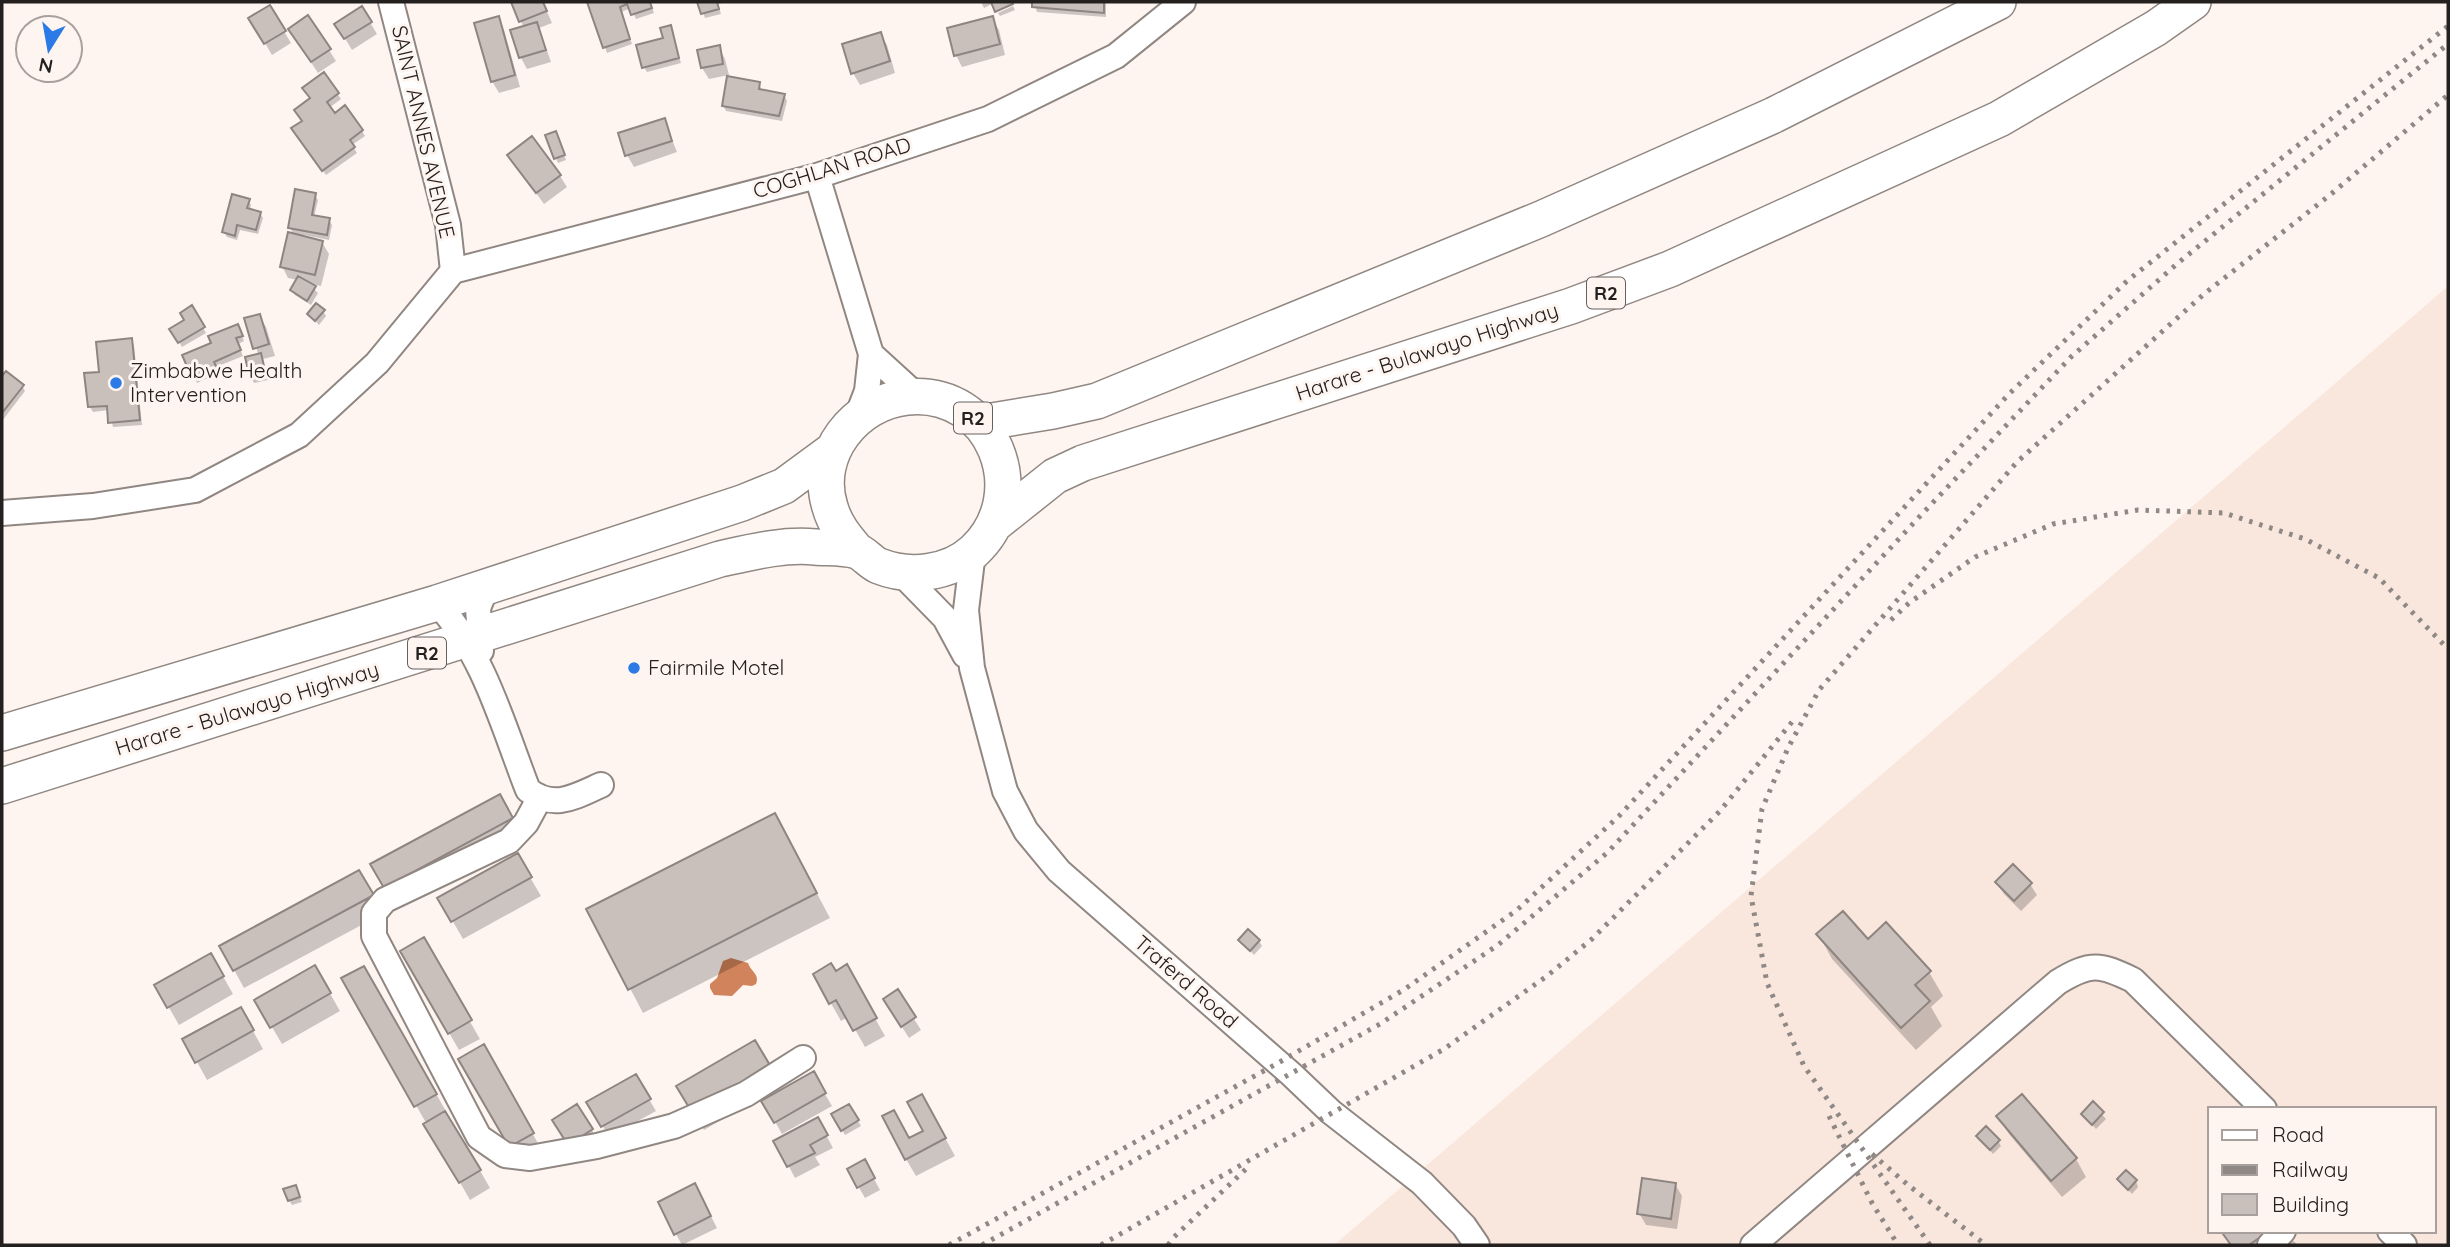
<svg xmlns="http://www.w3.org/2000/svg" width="2450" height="1247" font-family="Quicksand,sans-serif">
  <rect width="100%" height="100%" fill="#fff5f0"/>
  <!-- built -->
  <path fill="#f9e7de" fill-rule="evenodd" d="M2448,286V1245H1334L1917,744ZM2210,1109H2434V1231H2210Z"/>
  <!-- water -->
  <path fill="#d1835b" d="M731,958L748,963C751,972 760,974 756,984L752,986L743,985L732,996L714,995L710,988V984L717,978L723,961Z"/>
  <!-- shadow -->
  <path fill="#0003" d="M517,2H543L544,5L552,23L539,28L551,62L527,69L521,58L512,31L524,28L513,3Z
    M589,2H650L654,13L636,19L631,8L621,12L632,44L607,53Z
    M699,2H727L718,4L721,14L705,18Z
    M981,2H1011L1012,3H994L984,8Z
    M1034,2H1106V17L1037,12Z
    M1013,6L1015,10L1000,16L998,13Z
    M270,8L291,43L272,55L251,19Z
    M362,9L377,34L352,50L336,24Z
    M498,18L504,30L520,87L499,93L492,81Z
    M992,18L999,30L1005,55L962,67L956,55Z
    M670,27L681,63L647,72L644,67L665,39Z
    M880,34L887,45L895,73L860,85L853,73Z
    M297,41L329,50L336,61L318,73Z
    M719,47L725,59L729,75L709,79L702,68Z
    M323,74L341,99L329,108L334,115L362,131L365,136L352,145L357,153L326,175L297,134Z
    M759,84L762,91L784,95L787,101L782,121L726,111L723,105Z
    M664,120L677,152L634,167L627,155Z
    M558,139L566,160L558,163L556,158Z
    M509,156L560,176L567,187L544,204Z
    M315,195L318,200L314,217L329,220L332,225L329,240L304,235L303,238L322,242L329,254L321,286L308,283L318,293L311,305L295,295L292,290L298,280L288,278L282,266L294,236L290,227Z
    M248,200L251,205L250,210L260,213L263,218L258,234L240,230L237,240L227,237L224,232Z
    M192,308L206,333L182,347L172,329L187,321Z
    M323,311L326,316L319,325L309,314Z
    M259,316L266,327L275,356L263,359L268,380L254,383L251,378L259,356L246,319Z
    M240,331L244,341L238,344L243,356L216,367L218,373L197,383L185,356Z
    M131,340L134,345L142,425L113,427L109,410L93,412L90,407L101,373Z
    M6,374L22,386L25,391L2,421V379Z
    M500,797L522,836L395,905L373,865Z
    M788,839L830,918L643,1013L589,910Z
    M517,855L541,896L463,939L440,899Z
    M359,872L382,914L244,988L221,946Z
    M1997,883L2030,884L2037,895L2021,911L2004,894Z
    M1819,935L1868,941L1929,972L1943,996L1931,1007L1942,1026L1916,1050L1832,959Z
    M423,940L480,1039L459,1050L402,951Z
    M1240,940L1259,941L1262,946L1254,955Z
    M211,955L233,994L179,1025L156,985Z
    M315,967L340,1011L282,1044L256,1000Z
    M846,967L885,1036L865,1047L848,1017L841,1021L815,975L835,973Z
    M364,968L490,1188L470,1200L344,979Z
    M897,992L921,1030L909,1038L892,1011Z
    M241,1009L263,1049L207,1080L185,1040Z
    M483,1047L543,1152L520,1164Z
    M813,1074L832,1106L782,1134L764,1102Z
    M635,1076L656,1111L609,1137L589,1102Z
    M780,1086L704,1130L678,1087Z
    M922,1096L955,1156L916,1176L906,1159L909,1140L925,1132Z
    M2022,1097L2076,1159L2086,1177L2062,1197L2009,1134L1998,1117Z
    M2093,1104L2106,1119L2096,1129L2083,1114Z
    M849,1106L861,1126L845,1135L834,1115Z
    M818,1120L833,1148L815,1157L820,1165L795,1178L776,1142Z
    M592,1130L598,1141L561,1132Z
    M1978,1136L1998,1141L2001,1146L1993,1154Z
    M864,1161L880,1190L865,1198L849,1170Z
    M2119,1180L2136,1181L2138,1187L2132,1194Z
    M1675,1184L1682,1196L1677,1229L1646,1225L1639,1213Z
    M296,1187L302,1202L292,1205L289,1200Z
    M701,1197L717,1228L682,1245L676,1234Z
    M2278,1231L2272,1245H2232L2226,1235Z
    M2290,1238L2298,1245H2283Z"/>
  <!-- building -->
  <path fill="#cac0bb" stroke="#8e8480" stroke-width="2" d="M511,2H543L547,11L519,22Z
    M587,2H650L652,8L631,15L627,4L620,7L630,39L603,48Z
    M697,2H717L719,9L701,14Z
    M991,2H1012L1013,4L995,12Z
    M1032,2H1104V13L1032,7Z
    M270,5L286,31L264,44L248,18Z
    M362,6L372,22L344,39L334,24Z
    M308,15L331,49L311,62L288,29Z
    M499,16L515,75L491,82L474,23Z
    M993,16L1000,44L954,56L947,28Z
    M537,22L546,50L519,58L510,30Z
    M671,25L679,58L642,68L636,45L663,38L660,28Z
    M881,32L890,61L851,74L842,44Z
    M720,45L723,64L701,68L697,50Z
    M324,72L339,93L327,102L335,113L345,105L363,130L350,140L355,147L322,171L291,128L302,121L294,110L310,98L302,88Z
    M727,76L760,82L759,89L785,94L779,116L722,106Z
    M665,118L672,141L625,156L618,133Z
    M556,131L565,155L554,159L545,135Z
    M532,136L561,175L536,193L507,155Z
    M295,189L316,193L312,215L330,218L327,235L288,228Z
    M232,194L250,199L247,208L261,212L256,230L237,225L235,236L222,232Z
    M288,232L323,241L315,275L280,267Z
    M298,276L316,286L307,301L290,290Z
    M316,303L325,310L315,321L307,314Z
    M192,305L205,327L178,343L169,329L184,320L180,313Z
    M260,314L269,344L253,349L244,318Z
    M238,324L243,336L236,338L241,350L214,362L217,368L192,378L182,355L211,343L208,336Z
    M132,338L140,420L108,423L107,406L88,407L84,373L99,372L96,342Z
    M261,353L266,375L250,379L245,357Z
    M6,371L24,385L2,413V376Z
    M500,794L513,818L384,888L370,864Z
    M775,813L817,893L628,990L586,909Z
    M518,853L532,877L451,922L437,898Z
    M2013,864L2032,883L2014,901L1995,882Z
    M359,870L374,895L233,971L219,946Z
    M1843,911L1868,939L1886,922L1931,971L1915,985L1930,1001L1901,1028L1816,934Z
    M1248,929L1260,940L1250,951L1238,940Z
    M424,937L472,1020L448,1034L400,951Z
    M211,953L224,976L167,1008L154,985Z
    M831,963L836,971L847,964L877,1018L853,1031L836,1000L829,1004L813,974Z
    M315,965L331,993L270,1028L254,1000Z
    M364,966L437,1094L414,1107L341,978Z
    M898,989L916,1017L901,1027L883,999Z
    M241,1007L254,1030L195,1063L182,1039Z
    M755,1040L771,1067L693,1114L676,1086Z
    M484,1044L534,1133L509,1147L458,1059Z
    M814,1071L826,1093L774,1123L761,1101Z
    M636,1074L651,1099L601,1127L586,1102Z
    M922,1094L946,1138L905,1160L882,1116L894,1110L909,1138L923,1131L907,1102Z
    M2022,1094L2077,1158L2051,1181L1996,1116Z
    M2093,1101L2104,1112L2092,1125L2081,1114Z
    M577,1104L593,1129L568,1145L552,1120Z
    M849,1104L859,1120L841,1131L831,1114Z
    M445,1111L481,1170L459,1183L423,1124Z
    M818,1117L828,1135L810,1145L815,1153L787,1167L773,1141Z
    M1986,1126L2000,1140L1990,1150L1976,1136Z
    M865,1159L875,1178L857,1188L847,1169Z
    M2126,1170L2137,1180L2128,1190L2117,1179Z
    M1642,1178L1676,1183L1671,1219L1637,1214Z
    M695,1183L711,1216L674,1235L658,1202Z
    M296,1185L300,1197L288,1201L283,1189Z
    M2227,1231H2269L2249,1245H2231L2223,1234Z"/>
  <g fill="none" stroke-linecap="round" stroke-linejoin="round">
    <defs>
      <path id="minor" d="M817,176L871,354
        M453,271L817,176L988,119L1116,56L1183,2
        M857,417L867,391L871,354L917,396
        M2,513L93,506L195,490L299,435L377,363L453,271L448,225L391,2
        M973,552L966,610L972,668L1005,791L1026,831L1059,871L1291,1074L1331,1112L1422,1183L1464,1226L1477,1245
        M900,572L945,618L965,655
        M437,603C484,654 503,726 528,790C554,810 574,797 601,785
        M481,651L478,608L487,586
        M539,799L526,823L509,841L385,900L374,913V936L479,1137L505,1155L530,1158L597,1146L674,1126L746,1094L803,1058
        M2390,1231L2404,1245
        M1753,1245L2058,982C2091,962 2100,964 2133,980L2264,1109
        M2270,1245L2283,1231"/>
      <path id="highway" d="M980,423L1053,411L1097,401L1541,219L1774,115L1998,2
        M996,523L1055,476L1083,463L1571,306L1670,269L1999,119L2156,28L2193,2
        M2,733L437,603L742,503L784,486L833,450
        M2,786L720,559C752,552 783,544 815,547C827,548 845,547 857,551C865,554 871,563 879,566C909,578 949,574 974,551C1035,494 993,388 907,397C856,402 813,454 830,507C835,525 845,537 857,551"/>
    </defs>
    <!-- minor casing -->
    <use href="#minor" stroke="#908782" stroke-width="28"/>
    <!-- highway casing -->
    <use href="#highway" stroke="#908782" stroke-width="38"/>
    <!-- minor -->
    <use href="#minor" stroke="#fff" stroke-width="24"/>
    <!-- highway -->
    <use href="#highway" stroke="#fff" stroke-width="35"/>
    <!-- rail -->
    <path stroke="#8f8885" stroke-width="5" stroke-dasharray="3.5 7" stroke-linecap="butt" d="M1891,620L1909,603L1975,557L2053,524L2138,510L2224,513L2305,539L2379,578L2448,649
      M1829,1116L1872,1203L1898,1245
      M1872,1154L1908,1185L1986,1245
      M949,1245L1278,1063L1405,989L1517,910L1619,816L2009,394L2127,281L2448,26
      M982,1245L1380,1024L1498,945L1608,852L1922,514L2071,357L2178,263L2448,44
      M1101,1245L1444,1049L1547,976L1592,939L1720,811L1796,717
      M1168,1245L1174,1237L1246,1169
      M1930,1245L1804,1066L1767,983L1751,896L1762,809L1788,748L1819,690L2017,462L2204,294L2330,195L2448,95"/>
  </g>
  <!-- markers -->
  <g fill="#2b7ae5" stroke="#fff5f0" stroke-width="2.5">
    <circle cx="116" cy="383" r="7"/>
    <circle cx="634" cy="668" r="7"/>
  </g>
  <g text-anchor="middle" stroke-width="6" stroke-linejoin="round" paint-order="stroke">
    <!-- shield labels -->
    <g fill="#fff5f0" stroke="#66605e" stroke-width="2">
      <rect x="1587" y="277.5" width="38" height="31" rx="5"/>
      <rect x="954" y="402.5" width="38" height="31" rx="5"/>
      <rect x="408" y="637.5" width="38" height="31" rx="5"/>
    </g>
    <g font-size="19" font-weight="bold" fill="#24201f">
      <text x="1606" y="300">R2</text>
      <text x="973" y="425">R2</text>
      <text x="427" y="660">R2</text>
    </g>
    <!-- street labels -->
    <g font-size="21" fill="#24201f" stroke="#fff5f0">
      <text transform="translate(423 132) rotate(77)" y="7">SAINT ANNES AVENUE</text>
      <text transform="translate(832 168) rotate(-17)" y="7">COGHLAN ROAD</text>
      <text transform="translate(1427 352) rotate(-18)" y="7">Harare - Bulawayo Highway</text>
      <text transform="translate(247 709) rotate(-17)" y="7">Harare - Bulawayo Highway</text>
      <text transform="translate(1186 982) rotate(41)" y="7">Traferd Road</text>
    </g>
    <!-- poi labels -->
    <g font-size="21" fill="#24201f" stroke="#fff5f0" text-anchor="start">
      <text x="130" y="378">Zimbabwe Health<tspan x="130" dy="24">Intervention</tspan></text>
      <text x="648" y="675">Fairmile Motel</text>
    </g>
  </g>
  <!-- border -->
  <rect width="2450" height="1247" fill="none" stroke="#24201f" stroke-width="7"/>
  <!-- legend -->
  <rect x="2208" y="1107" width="228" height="126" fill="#fff5f0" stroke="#a7a09c" stroke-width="2"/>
  <rect x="2222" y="1130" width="35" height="10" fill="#ffffff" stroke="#a7a09c" stroke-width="2"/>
  <text x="2272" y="1142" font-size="21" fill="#24201f">Road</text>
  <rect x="2222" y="1165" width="35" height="10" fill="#8f8885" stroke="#a7a09c" stroke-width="2"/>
  <text x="2272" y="1177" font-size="21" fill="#24201f">Railway</text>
  <rect x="2222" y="1194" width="35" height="21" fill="#cac0bb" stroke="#a7a09c" stroke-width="2"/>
  <text x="2272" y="1212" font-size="21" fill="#24201f">Building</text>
  <!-- north arrow -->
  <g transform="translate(49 49) rotate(191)"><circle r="33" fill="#fff5f0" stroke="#a7a09c" stroke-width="2"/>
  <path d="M0-5L12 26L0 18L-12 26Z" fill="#2b7ae5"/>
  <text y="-10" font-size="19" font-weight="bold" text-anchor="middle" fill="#24201f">N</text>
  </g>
</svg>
